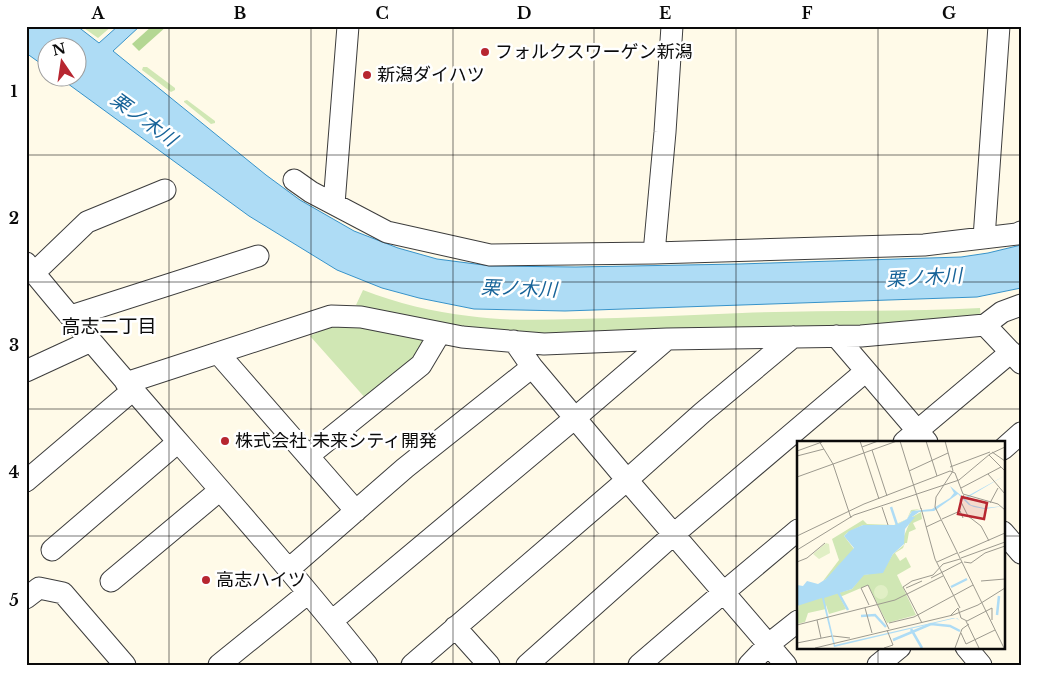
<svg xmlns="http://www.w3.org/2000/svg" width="1047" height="691" font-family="'Libre Baskerville','Noto Sans JP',serif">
  <rect width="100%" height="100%" fill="#fffae8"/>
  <!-- green -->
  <path fill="#d0e7b4" d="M81,26H97L99,28L101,26H112L98,38Z
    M143,67H147L175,88V90L171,92L142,70Z
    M187,100L215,121V123L211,124L184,102V101Z
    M363,290C397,303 433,312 469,316C504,321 540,320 575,319C631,318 686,315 742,313C821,310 901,312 980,308L981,319L880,327L513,334L421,324L356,305Z
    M364,323L426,337L427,348L367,400L310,336L335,324Z"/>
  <!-- forest -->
  <path fill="#b4d793" d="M152,26H167L139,51L132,44Z"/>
  <!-- water -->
  <path fill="#aedcf5" stroke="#3793ca" d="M26,26H77L99,43L118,26H140L113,51L266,175L300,200L354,231L398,248L437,259L491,266L576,267L739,264L961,257L988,253L1021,245V288L977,297L565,311L474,309L419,298L382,288L337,270L249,216L60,78H78V48H48L47,68L26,53Z"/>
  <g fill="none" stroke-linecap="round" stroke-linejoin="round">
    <defs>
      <path id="minor" d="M672,26L665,132L654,253L924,245L1017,234L1021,232
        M294,180L311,192L387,232L490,255L654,253
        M334,204L348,26
        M984,238L999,26
        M26,263C137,400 258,527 367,665
        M34,273L87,222L165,190
        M71,316L258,256
        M985,325L1002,312L1021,305
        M836,336L927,442
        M514,341L532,367L627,480L786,665
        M218,353L356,511
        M26,371L91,341
        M126,383L331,316L361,317L462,337L544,344L667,339L861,336L985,325L1021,363
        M904,442L1011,352
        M1003,449L1021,433
        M308,456L421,365L440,333
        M26,481L133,390
        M1003,532L1021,553
        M52,550L178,442
        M289,569L405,468L532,367
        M111,581L220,490
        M26,598L39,588L63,593L125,665
        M332,621L575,418L667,339
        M455,627L489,665
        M966,647L981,665
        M219,665L308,593
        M412,665L627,480L702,413L793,337
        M527,665L674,534L866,371
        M639,665L724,592L798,530
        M749,665L769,644L798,621
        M878,665L900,647"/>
    </defs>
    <!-- minor casing -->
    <use href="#minor" stroke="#3d3d3d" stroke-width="23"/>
    <!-- minor -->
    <use href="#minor" stroke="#fff" stroke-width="21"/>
  </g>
  <!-- grid -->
  <path fill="none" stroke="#0a0a0a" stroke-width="1" stroke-opacity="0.55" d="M169,26V665M311,26V665M453,26V665M594,26V665M736,26V665M878,26V442M26,155H1021M26,282H1021M26,409H1021M26,536H798M1003,536H1021M878,647V665"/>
  <!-- markers -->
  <g fill="#b72630" stroke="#fff" stroke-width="2">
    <circle cx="485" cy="52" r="5"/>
    <circle cx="367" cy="75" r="5"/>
    <circle cx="225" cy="441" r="5"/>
    <circle cx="206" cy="580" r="5"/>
  </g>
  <g text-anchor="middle" stroke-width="5" stroke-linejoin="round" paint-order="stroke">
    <!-- poi labels -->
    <g font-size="18" fill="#0a0a0a" stroke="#fff" text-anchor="start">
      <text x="495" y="58">フォルクスワーゲン新潟</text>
      <text x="377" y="81">新潟ダイハツ</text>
      <text x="235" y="447">株式会社 未来シティ開発</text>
      <text x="216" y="586">高志ハイツ</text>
    </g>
    <!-- water labels -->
    <g font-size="19" font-style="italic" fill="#176398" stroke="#fff">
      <text transform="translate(144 119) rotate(36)" y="7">栗ノ木川</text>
      <text transform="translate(924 277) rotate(-3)" y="7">栗ノ木川</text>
      <text transform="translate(519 288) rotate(2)" y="7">栗ノ木川</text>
    </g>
    <!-- neighbourhood labels -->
    <g font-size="19" fill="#0a0a0a" stroke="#fff">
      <text x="109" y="333">高志二丁目</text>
    </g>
  </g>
  <!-- overview -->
  <g transform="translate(797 441)">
    <rect width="208" height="208" fill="#fffae8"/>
    <path d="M123,68L114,71L110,78L99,84L93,86L66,84L50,92L47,95L57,108L34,135L26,140L42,119L35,98L66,79L70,83L97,84L110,78L114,69ZM124,71L125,78L116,82L119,88L112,91L110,102H108L106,107L98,112L103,120L109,116L114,126L100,134L119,174L90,182L71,144L43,156L49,168L32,173L29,164V168L11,172L8,181L0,183L2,163L55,148L66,134L85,131L96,113L107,104V95L115,76Z" fill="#d0e7b4"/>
    <path d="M29,102L32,103L33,112L22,118L16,113ZM77 151a7 7 0 1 1 14 0a7 7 0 1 1-14 0Z" fill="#e1efc5"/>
    <path d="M207,35L168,58L174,64L187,67L207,65L188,68L177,66L172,64L161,53L137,70L122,71L115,76H118L108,88L107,103L96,113L86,132L67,134L55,148L27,157L38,204L156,177H160L163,180L159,177L37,206L25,157L0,165V144L6,145L10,140L21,143L29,138L57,107L47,95L52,90L66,84H99L110,78L115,70L135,68L153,57L157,52L153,45L167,57Z" fill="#aedcf5"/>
    <path fill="none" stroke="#aedcf5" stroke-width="2.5" d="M94,66L100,84M154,146L170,138M41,151L51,169M200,174L202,155M64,175L78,174L89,186M114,188L125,207M96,199L134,183L153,185L163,190"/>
    <path fill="none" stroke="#9d9a8f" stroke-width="1" d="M22,0L36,23L54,77M63,0L82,58M103,0L124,68M129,0L140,35M148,0L156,30L139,56L138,66L207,207M65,6L81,0M75,9L90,55M0,10L25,1M195,11L208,20M192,14L208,30M0,15L27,8M153,26L193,11M112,30L151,12M153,30L158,32L166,53L201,63L208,69M191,33L208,53M0,36L100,0M164,47L204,26M167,54L163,59L171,75L184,85L192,100M193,62L201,47M85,66L91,84M124,67L138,118L163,167M145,78L163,70L166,77M129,86L144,79M0,95L67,63L153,30M0,109L57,74L162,39L193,13L208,6M162,112L208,92M164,117L208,101M0,121L10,117L28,102M140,121L160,112M167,121L174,122L188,112L208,105M134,137L165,121M184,140L208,138M109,147L125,140M110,153L125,182M110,153L106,146L115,140L136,134L146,123L163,118M72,164L64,147L71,144L92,188M68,167L75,192M153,175L161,167L164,177L170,180L195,167V179M20,179L24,197M169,180L182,207M92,182L117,176L176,144M0,184L98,159L146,135M164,192L169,203L198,189M36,195L53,197M0,202L35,195M18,207L156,174L181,164L208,147M87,207L96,204L90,189M158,207L165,188L172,183"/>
    <path fill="#b72630" fill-opacity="0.15" stroke="#b72630" stroke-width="2.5" d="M165,56L190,62L187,78L161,73Z"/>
    <rect width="208" height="208" fill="none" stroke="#0a0a0a" stroke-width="2.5"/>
  </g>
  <!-- border -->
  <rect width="1047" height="691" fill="none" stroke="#ffffff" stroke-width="55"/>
  <!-- north arrow -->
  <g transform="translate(62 62) rotate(347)"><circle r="24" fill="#ffffff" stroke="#9d9d9d"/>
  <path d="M0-4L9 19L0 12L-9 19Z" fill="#b72630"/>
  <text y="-8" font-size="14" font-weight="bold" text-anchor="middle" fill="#0a0a0a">N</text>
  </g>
  <rect x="28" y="28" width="992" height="636" fill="none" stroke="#0a0a0a" stroke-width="2"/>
  <g font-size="16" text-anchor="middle" font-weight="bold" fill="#0a0a0a">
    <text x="98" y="19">A</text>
    <text x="240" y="19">B</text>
    <text x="382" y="19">C</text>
    <text x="524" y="19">D</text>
    <text x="665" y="19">E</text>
    <text x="807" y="19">F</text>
    <text x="949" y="19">G</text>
    <text x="14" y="97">1</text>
    <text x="14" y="224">2</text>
    <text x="14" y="351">3</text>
    <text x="14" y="478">4</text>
    <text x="14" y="606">5</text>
  </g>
</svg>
